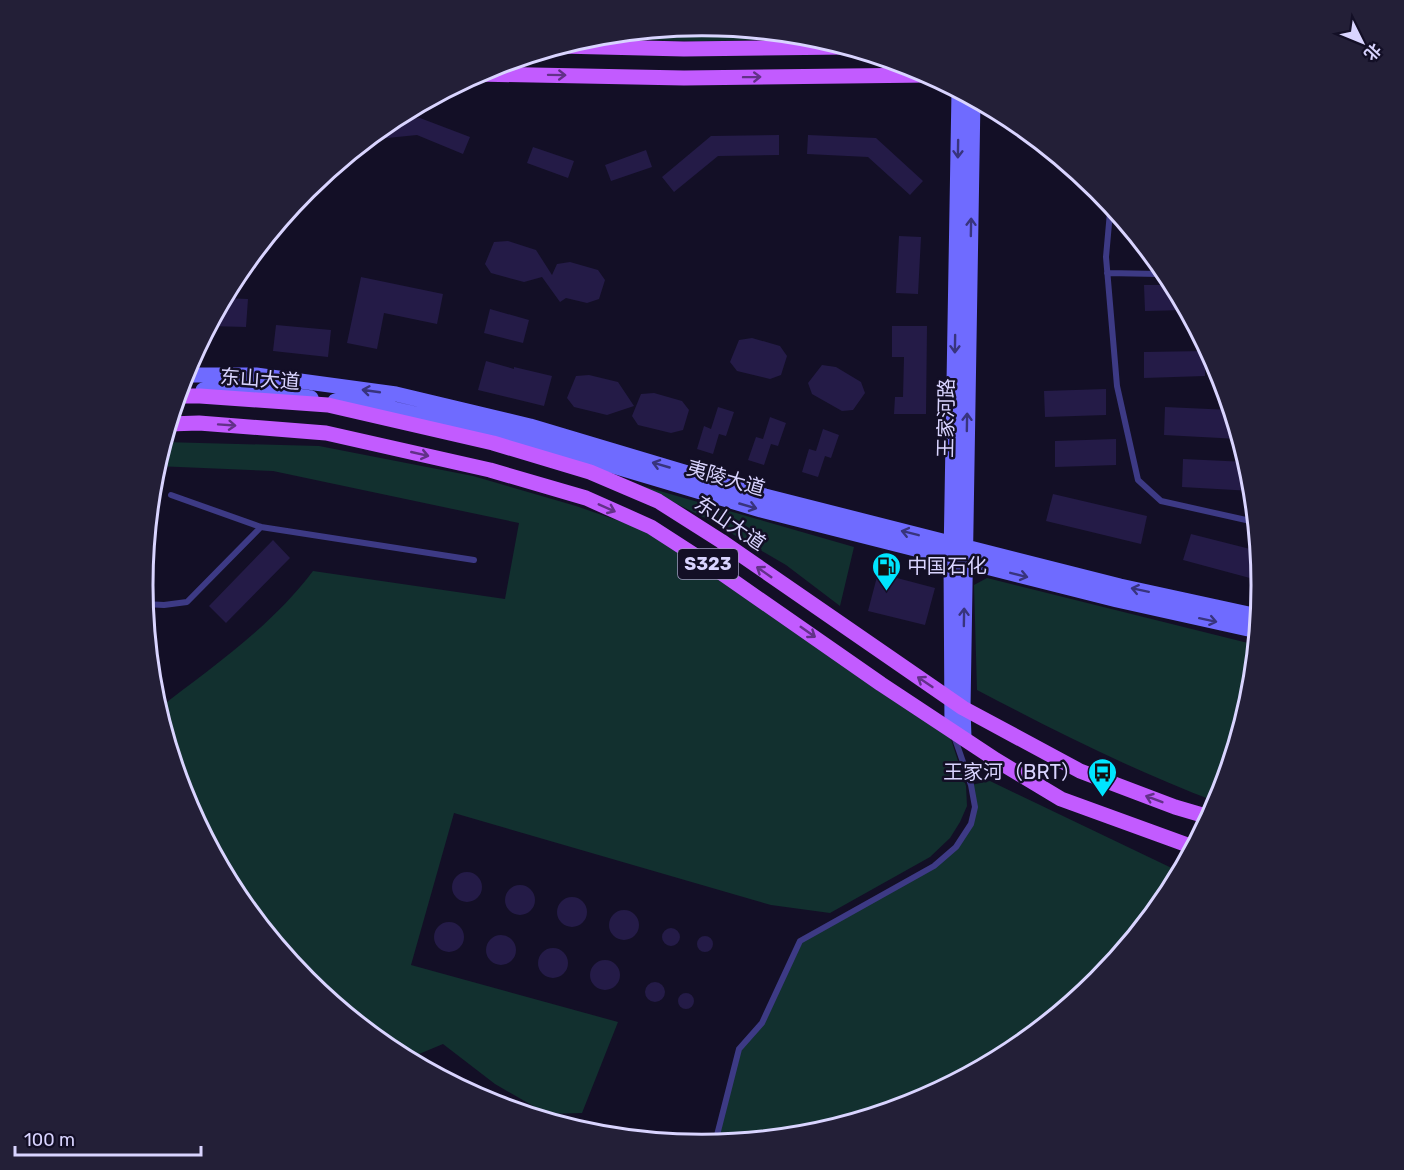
<svg xmlns="http://www.w3.org/2000/svg" width="1404" height="1170" font-family="Rubik,'Noto Sans SC',sans-serif">
  <rect width="100%" height="100%" fill="#130f26"/>
  <!-- green -->
  <path fill="#12302f" d="M702,26L811,36L820,39L700,41L583,39L593,36Z
    M163,442L319,446L473,476L576,506L648,531L949,733L966,786L967,806L960,822L950,838L930,857L830,913L771,905L454,813L411,965L618,1022L582,1113L547,1114L495,1084L443,1044L407,1059L391,1050L306,980L237,896L185,799L158,709C212,667 271,627 313,571L505,599L519,523L273,471L156,466Z
    M639,485L854,547L840,606L786,565L705,518Z
    M987,578L1256,645L1251,694L1217,802C1134,771 1055,731 977,690L974,585Z
    M990,781L1180,872L1167,896L1097,981L1013,1050L916,1102L811,1134L715,1143L739,1049L762,1023L800,941L934,866L956,847L971,824L974,807L971,785Z"/>
  <!-- building -->
  <path fill="#241b47" d="M420,118L470,137L463,154L417,135L367,140L391,120Z
    M779,135V155L718,156L674,192L662,177L711,136Z
    M808,135L876,138L923,181L910,195L868,157L807,154Z
    M533,147L574,161L568,178L527,163Z
    M646,150L652,167L611,181L605,165Z
    M899,236L921,237L918,294L896,293Z
    M508,241L536,250L552,275L557,264L570,262L598,270L605,280L599,299L587,303L566,298L560,302L542,277L524,282L491,273L485,264L494,242Z
    M361,277L443,294L437,324L384,313L377,349L347,343Z
    M1144,285H1173L1186,310L1145,311Z
    M224,298L248,299L246,327L209,326Z
    M490,309L529,320L523,343L484,333Z
    M276,325L331,330L328,357L273,351Z
    M892,326H927L926,414H894L895,397H903L904,357H892Z
    M752,338L780,346L787,356L781,375L770,379L737,371L730,362L739,340Z
    M1205,351V376L1144,378V352Z
    M486,361L514,369V367L552,376L544,406L478,390Z
    M822,365L836,367L861,382L865,393L853,410L842,411L812,394L808,383Z
    M589,375L618,382L634,406L607,415L574,407L567,398L576,376Z
    M1106,389V415L1045,417L1044,391Z
    M654,393L682,401L689,410L683,430L671,433L638,425L632,416L641,394Z
    M718,407L734,412L726,436L719,434L713,454L697,449L704,426L711,429Z
    M1165,407L1231,410L1239,439L1164,435Z
    M770,417L786,423L778,446L771,444L764,465L748,460L756,437L763,439Z
    M823,429L839,435L831,458L825,456L818,477L802,472L809,449L816,451Z
    M1116,439V465L1055,467V441Z
    M1183,459L1247,462L1251,476L1252,491L1182,487Z
    M1053,494L1147,516L1141,544L1046,521Z
    M1191,534L1258,551L1261,581L1183,560Z
    M273,540L290,558L226,623L209,606Z
    M878,573L935,588L925,625L868,611Z
    M452 887a15 15 0 1 1 30 0a15 15 0 1 1-30 0Z
    M505 900a15 15 0 1 1 30 0a15 15 0 1 1-30 0Z
    M557 912a15 15 0 1 1 30 0a15 15 0 1 1-30 0Z
    M609 925a15 15 0 1 1 30 0a15 15 0 1 1-30 0Z
    M434 937a15 15 0 1 1 30 0a15 15 0 1 1-30 0Z
    M662 937a9 9 0 1 1 18 0a9 9 0 1 1-18 0Z
    M486 950a15 15 0 1 1 30 0a15 15 0 1 1-30 0Z
    M697 944a8 8 0 1 1 16 0a8 8 0 1 1-16 0Z
    M538 963a15 15 0 1 1 30 0a15 15 0 1 1-30 0Z
    M590 975a15 15 0 1 1 30 0a15 15 0 1 1-30 0Z
    M645 992a10 10 0 1 1 20 0a10 10 0 1 1-20 0Z
    M678 1001a8 8 0 1 1 16 0a8 8 0 1 1-16 0Z"/>
  <g fill="none" stroke-linecap="round" stroke-linejoin="round">
    <!-- lane -->
    <path stroke="#3d3a85" stroke-width="6" d="M1113,208L1110,212L1106,257L1117,386L1138,480L1161,501L1255,522
      M1107,273L1159,274
      M171,495L261,527L474,560
      M144,604L164,605L187,602L261,527
      M715,1143L739,1049L762,1023L800,941L934,866L956,847L971,824L975,807L971,785L954,736"/>
    <!-- secondary -->
    <path stroke="#6f6bff" stroke-width="15" d="M184,375H256L396,394L530,426L765,496L1120,586L1258,616
      M203,390H255L311,398
      M335,401L394,409L526,440L761,510L1117,600L1257,631
      M952,730L951,558L959,91
      M964,738L963,708L973,98"/>
    <!-- primary -->
    <path stroke="#c25bff" stroke-width="15" d="M560,46L684,49L847,47
      M477,74L684,78L930,75
      M177,396H200L328,405L493,443L590,472L658,501L721,541L963,708L1080,771L1175,807L1209,817
      M169,424L199,423L326,433L490,470L586,498L651,527L713,567L881,684L996,760L1061,799L1193,847"/>
  </g>
  <!-- one-way arrows -->
  <defs><path id="oneway-shaft" d="M-6 0H5M1.5-3L5.5 0L1.5 3" fill="none" stroke-width="1.6" stroke-linecap="round" stroke-linejoin="round" transform="scale(1.5)"/></defs>
  <g stroke="#623188">
    <use href="#oneway-shaft" transform="translate(557 75) rotate(1)"/>
    <use href="#oneway-shaft" transform="translate(752 77) rotate(-1)"/>
    <use href="#oneway-shaft" transform="translate(227 425) rotate(4)"/>
    <use href="#oneway-shaft" transform="translate(420 454) rotate(13)"/>
    <use href="#oneway-shaft" transform="translate(607 508) rotate(24)"/>
    <use href="#oneway-shaft" transform="translate(764 572) rotate(-145)"/>
    <use href="#oneway-shaft" transform="translate(808 632) rotate(35)"/>
    <use href="#oneway-shaft" transform="translate(925 682) rotate(-146)"/>
    <use href="#oneway-shaft" transform="translate(1154 799) rotate(-159)"/>
  </g>
  <g stroke="#38347d">
    <use href="#oneway-shaft" transform="translate(958 149) rotate(91)"/>
    <use href="#oneway-shaft" transform="translate(971 227) rotate(-89)"/>
    <use href="#oneway-shaft" transform="translate(955 344) rotate(91)"/>
    <use href="#oneway-shaft" transform="translate(371 391) rotate(-172)"/>
    <use href="#oneway-shaft" transform="translate(967 422) rotate(-89)"/>
    <use href="#oneway-shaft" transform="translate(661 465) rotate(-164)"/>
    <use href="#oneway-shaft" transform="translate(748 506) rotate(16)"/>
    <use href="#oneway-shaft" transform="translate(910 533) rotate(-166)"/>
    <use href="#oneway-shaft" transform="translate(1019 575) rotate(14)"/>
    <use href="#oneway-shaft" transform="translate(1140 590) rotate(-168)"/>
    <use href="#oneway-shaft" transform="translate(964 617) rotate(-89)"/>
    <use href="#oneway-shaft" transform="translate(1208 620) rotate(12)"/>
  </g>
  <!-- icons -->
  <defs>
    <symbol id="fuel-pin" viewBox="-11 -11 22 30"><path d="M0 17L-7.5 6A9.5 9.5 0 1 1 7.5 6Z" fill="#00e5ff" stroke="#130f26"/><path d="M-5.5-6h7V0h2V4h1.3V-2.5L3-4.5l.8-.8L6-3V5H2.5V1h-1V6h-7ZM-4.2-4.7v3.2H.2V-4.7Z" fill="#111"/></symbol>
    <symbol id="bus-pin" viewBox="-11 -11 22 30"><path d="M0 17L-7.5 6A9.5 9.5 0 1 1 7.5 6Z" fill="#00e5ff" stroke="#130f26"/><path d="M-5-6H5V4H4V6H2V4H-2V6H-4V4H-5ZM-3.5-4V0h7V-4ZM-3.5 1.2v1.5H-2V1.2ZM2 1.2v1.5H3.5V1.2Z" fill="#111"/></symbol>
  </defs>
  <g fill-rule="evenodd">
    <use href="#fuel-pin" x="870" y="550" width="33" height="45"/>
    <use href="#bus-pin" x="1086" y="756" width="33" height="45"/>
  </g>
  <g text-anchor="middle" stroke-width="5" stroke-linejoin="round" paint-order="stroke">
    <!-- shield labels -->
    <rect fill="#130f26" stroke="#9e99be" stroke-width="1.5" x="678" y="549" width="60" height="30" rx="4.5"/>
    <g font-size="18" font-weight="bold" fill="#d9d4ff">
      <text x="708" y="570">S323</text>
    </g>
    <!-- street labels -->
    <g font-size="20" fill="#d9d4ff" stroke="#130f26">
      <text transform="translate(260 379) rotate(4)" y="7">东山大道</text>
      <text transform="translate(946 418) rotate(-89)" y="7">王家河路</text>
      <text transform="translate(726 478) rotate(16)" y="7">夷陵大道</text>
      <text transform="translate(730 523) rotate(34)" y="7">东山大道</text>
    </g>
    <!-- poi labels -->
    <g font-size="20" fill="#d9d4ff" stroke="#130f26" text-anchor="start">
      <text x="907" y="573">中国石化</text>
      <text x="1081" y="779" text-anchor="end">王家河（BRT）</text>
    </g>
  </g>
  <!-- crop -->
  <path d="M0 0H1404V1170H0ZM153 585a549 549 0 1 1 1098 0a549 549 0 1 1-1098 0Z" fill="#231f37" fill-rule="evenodd"/>
  <path fill="none" stroke="#d9d4ff" stroke-width="3" d="M153 585a549 549 0 1 1 1098 0a549 549 0 1 1-1098 0Z"/>
  <!-- north arrow -->
  <g transform="translate(1362 42) rotate(133)" stroke="#130f26" stroke-width="4.5" paint-order="stroke">
  <path d="M0-4.5L10 22L0 15L-10 22Z" fill="#d9d4ff"/>
  <text y="-9" font-size="16" font-weight="bold" text-anchor="middle" fill="#d9d4ff">北</text>
  </g>
  <!-- scale -->
  <path d="M15 1146v9h186v-9" fill="none" stroke="#d9d4ff" stroke-width="3"/>
  <text x="24" y="1146" font-size="18" fill="#d9d4ff" stroke="#130f26" stroke-width="4.5" paint-order="stroke">100 m</text>
</svg>
